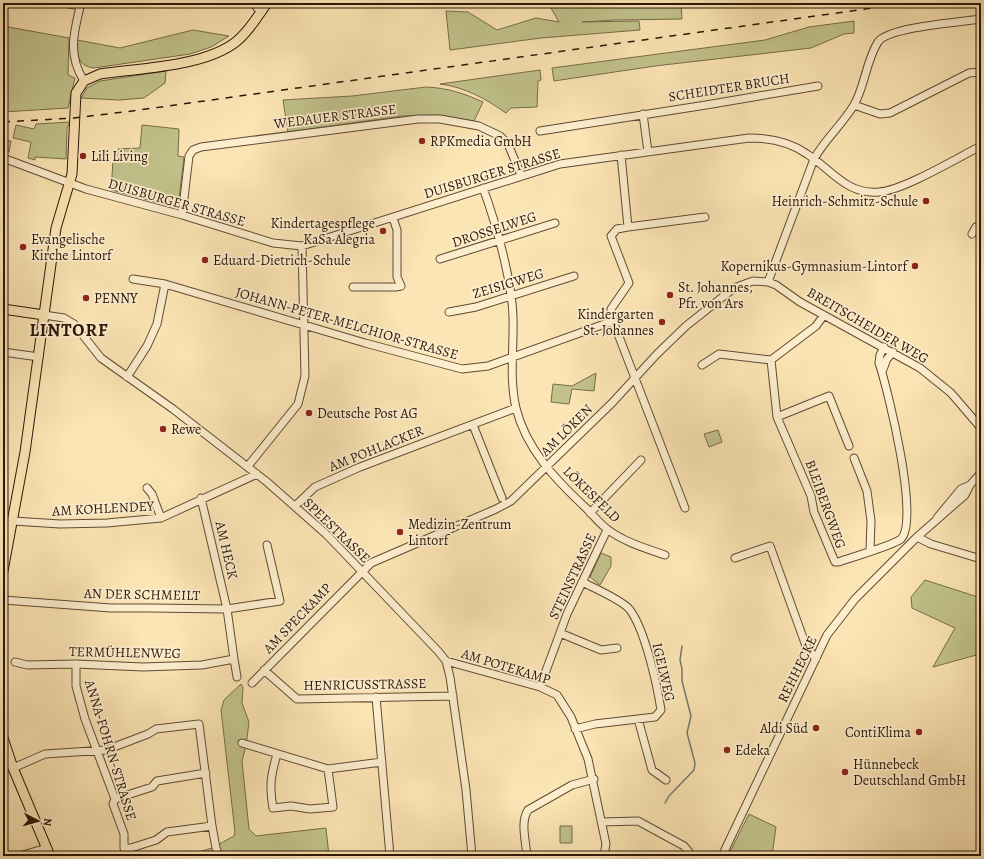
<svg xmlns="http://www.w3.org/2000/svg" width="984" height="859" font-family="Alegreya,serif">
  <rect width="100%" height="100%" fill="#fce5b4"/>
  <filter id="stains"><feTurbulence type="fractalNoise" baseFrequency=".005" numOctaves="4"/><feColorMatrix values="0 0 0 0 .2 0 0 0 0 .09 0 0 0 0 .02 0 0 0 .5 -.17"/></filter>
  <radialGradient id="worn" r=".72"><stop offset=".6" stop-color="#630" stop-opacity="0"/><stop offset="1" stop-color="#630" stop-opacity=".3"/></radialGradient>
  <!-- green -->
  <path fill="#c2c38b" stroke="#776c4a" d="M548,3H681L682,19L615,20L582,22L639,21L640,30L541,38L450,50L446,11L468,12L497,30L536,18L559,22Z
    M854,21V33L844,34L811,48L655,66L554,81L552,68L765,40L809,27Z
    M3,26L69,38L68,75L75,78L68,108L3,112Z
    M193,30L229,36L211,47L190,54L94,68C77,66 77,54 77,40L120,48Z
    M540,70L541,80L538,81L537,107L511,108L506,113C486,99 465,87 440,84Z
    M166,71L165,83L144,98L119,100L81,98L87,88L100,81Z
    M426,87C448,88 463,93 483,102L474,121L437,115L403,116L288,132L283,100L352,96Z
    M70,122L67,128L66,159L35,157V160L28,158L31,142L13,138L16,125L34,129L36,124Z
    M142,125L179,129L178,156L184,157L178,208L111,190L113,161L118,149L140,148Z
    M3,140L11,141L9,152L3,151Z
    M596,373L594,391L572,389L569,404L551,402L553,384L572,386Z
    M718,430L722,442L709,447L704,434Z
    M601,553L611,557V566L600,585L590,577Z
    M925,580L981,598V645L977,647L980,654L933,667L955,628L912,608L911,597Z
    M241,684L243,687L242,703L249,722L246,746L242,761L249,829L256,836L326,828L329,856H185L212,848L234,836L235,832L221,710L224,700Z
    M749,814L776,827L772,856H728Z
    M560,826H572V843H560Z"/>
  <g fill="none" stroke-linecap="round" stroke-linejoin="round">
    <!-- stream -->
    <path stroke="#727a6f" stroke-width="1.5" d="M665,803L669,796L694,770L695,763L687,733L691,716L682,681V669L680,660L682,646"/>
    <defs>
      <path id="minor" d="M64,3L80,6
        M81,3C74,32 67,54 84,81
        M253,3L261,12
        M854,105L880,114L890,113L969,73L981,72
        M643,114L648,152
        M540,131L706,105L818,86
        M621,155L628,227L617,229L611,236L629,283L611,309L613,321L685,508
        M3,158L86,189L182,215L273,243L302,246L560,164L749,138C769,138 790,142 807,154C831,169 846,195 879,192C904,190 957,158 981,146
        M483,188C496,223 512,281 513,317C514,347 509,378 516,408C526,449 556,480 586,508C593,515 599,523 607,529C624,542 645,548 665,555
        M182,215L189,156L193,150L201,147L418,119H440L479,126L500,136L508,144L521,175
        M628,227L705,217
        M972,234L976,227L981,225
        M440,259L555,223
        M133,279L165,284L365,343L462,369L488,366L613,321
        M768,282L814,159C825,139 842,125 854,105C865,86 866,61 878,42C888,27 961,22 981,19
        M353,287H396L401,286L397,277V230L393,218
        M449,312L476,307L574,276
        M44,315L64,318L74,324L101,358L173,409L267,482L326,534L438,651L446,661L450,677L466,790L472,856
        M824,315L816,326L771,360L777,417L811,496L814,512L835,562H838C850,558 894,545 901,539C920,520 888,390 879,363L880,355L884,347
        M3,352L39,357
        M702,365L719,354L771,360
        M882,372L887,359L893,352
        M127,377L147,346L157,324L165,284
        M777,417L829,396L849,446
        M473,425L502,498
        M854,458L867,491L871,521L870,551
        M248,466L298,404L305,376L302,246
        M147,488L152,494L161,518
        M201,498L227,609L234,659
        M295,506L315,487L360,467L516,408
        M590,513L641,460
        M937,518L961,489L970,485
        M13,521L60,524L107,523L161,518L257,474
        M917,537L931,544L981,559
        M735,558L770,546L806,646L816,659
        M3,600L111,608H150L227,609L280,601L267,545
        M560,633L601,650L617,648
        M446,661L540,687L557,695L571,717L588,759L606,844L604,856
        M15,662L27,665L76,664L143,667L202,665L234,659L237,677
        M76,664V686L85,719L115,799L113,804L124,834V848H131L156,840L167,832L212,826
        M264,670L297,699L453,696
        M252,683L371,563L496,509L511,501L612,403L657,354L686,326L734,288L753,281L768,282L776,285L800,302L920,368L951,393L981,428
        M540,687L567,614L607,530
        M376,697L390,856
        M638,719L652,770L666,780
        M575,729L595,724L655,717L661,710C657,684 645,630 630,610C624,601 592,587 582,582
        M242,743L328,769L382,762
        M277,754C271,775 269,786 273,808L291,806L310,809L333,807L328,769
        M13,768L45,754L106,750L148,734L156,729L199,724L212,826L216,848L219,856
        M115,799L152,787L157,781L206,773
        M602,822L638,821L684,846L689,852
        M19,856L47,848
        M527,856C526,842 520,822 528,810L572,785L594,779
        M722,856L827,635L855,599L917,537L965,495L970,485L981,473"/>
      <path id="major" d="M3,309L44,315
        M3,571L25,452L56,228L72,174L76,93L84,81L100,74C140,68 205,67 237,41C249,31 258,16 267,3
        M3,738L13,768L50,856"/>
    </defs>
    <!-- minor casing -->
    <use href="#minor" stroke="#604a33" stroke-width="9"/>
    <!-- major casing -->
    <use href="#major" stroke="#2c1608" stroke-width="11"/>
    <!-- minor -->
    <use href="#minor" stroke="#fdeece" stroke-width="7"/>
    <!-- major -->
    <use href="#major" stroke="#fce5b4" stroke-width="9"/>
    <!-- rail -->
    <path stroke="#2c1608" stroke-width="1.5" stroke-dasharray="7 7" stroke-linecap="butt" d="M3,122L74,118L132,111L909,3"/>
  </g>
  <!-- markers -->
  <g fill="#8f2418" stroke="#fdeece" stroke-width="1.5">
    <circle cx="422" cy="141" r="4"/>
    <circle cx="83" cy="156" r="4"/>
    <circle cx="926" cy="201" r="4"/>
    <circle cx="383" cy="231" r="4"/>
    <circle cx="23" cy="247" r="4"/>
    <circle cx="205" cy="260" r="4"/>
    <circle cx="915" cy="266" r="4"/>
    <circle cx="670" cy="295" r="4"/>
    <circle cx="86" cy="298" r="4"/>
    <circle cx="662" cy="322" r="4"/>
    <circle cx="309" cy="413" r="4"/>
    <circle cx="163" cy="429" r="4"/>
    <circle cx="400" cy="532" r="4"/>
    <circle cx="816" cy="728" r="4"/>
    <circle cx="919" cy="732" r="4"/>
    <circle cx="727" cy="750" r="4"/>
    <circle cx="845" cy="772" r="4"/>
  </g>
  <g text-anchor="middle" stroke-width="3.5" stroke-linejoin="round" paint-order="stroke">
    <!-- street labels -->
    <g font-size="14" fill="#2c1608" stroke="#fdeece">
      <text transform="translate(729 87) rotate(-9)" y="5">SCHEIDTER BRUCH</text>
      <text transform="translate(335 116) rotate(-7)" y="5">WEDAUER STRASSE</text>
      <text transform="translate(492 173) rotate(-17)" y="5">DUISBURGER STRASSE</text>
      <text transform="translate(177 202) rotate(16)" y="5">DUISBURGER STRASSE</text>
      <text transform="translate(494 229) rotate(-18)" y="5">DROSSELWEG</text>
      <text transform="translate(508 283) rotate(-17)" y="5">ZEISIGWEG</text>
      <text transform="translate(347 323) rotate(16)" y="5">JOHANN-PETER-MELCHIOR-STRASSE</text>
      <text transform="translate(868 325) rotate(30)" y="5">BREITSCHEIDER WEG</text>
      <text transform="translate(566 430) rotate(-45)" y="5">AM LÖKEN</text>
      <text transform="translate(376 448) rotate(-22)" y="5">AM POHLACKER</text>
      <text transform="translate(592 494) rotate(44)" y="5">LÖKESFELD</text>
      <text transform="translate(826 504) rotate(70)" y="5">BLEIBERGWEG</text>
      <text transform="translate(103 508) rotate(-3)" y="5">AM KOHLENDEY</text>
      <text transform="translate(337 530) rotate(44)" y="5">SPEESTRASSE</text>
      <text transform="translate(227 550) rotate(77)" y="5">AM HECK</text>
      <text transform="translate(572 576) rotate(-65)" y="5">STEINSTRASSE</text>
      <text transform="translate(142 594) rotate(1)" y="5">AN DER SCHMEILT</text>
      <text transform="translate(297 618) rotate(-46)" y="5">AM SPECKAMP</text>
      <text transform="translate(125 652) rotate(1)" y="5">TERMÜHLENWEG</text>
      <text transform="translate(506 666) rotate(17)" y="5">AM POTEKAMP</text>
      <text transform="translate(797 669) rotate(-64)" y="5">REHHECKE</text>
      <text transform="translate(664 672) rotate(77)" y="5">IGELWEG</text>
      <text transform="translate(365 684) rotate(-1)" y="5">HENRICUSSTRASSE</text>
      <text transform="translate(111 750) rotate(73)" y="5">ANNA-FOHRN-STRASSE</text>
    </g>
    <!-- poi labels -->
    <g font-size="14" fill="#2c1608" stroke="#fdeece" text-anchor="start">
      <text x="430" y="146">RPKmedia GmbH</text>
      <text x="91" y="161">Lili Living</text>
      <text x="918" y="206" text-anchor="end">Heinrich-Schmitz-Schule</text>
      <text x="375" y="228" text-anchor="end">Kindertagespflege<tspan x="375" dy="16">KaSa Alegria</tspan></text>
      <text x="31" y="244">Evangelische<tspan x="31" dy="16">Kirche Lintorf</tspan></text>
      <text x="213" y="265">Eduard-Dietrich-Schule</text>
      <text x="907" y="271" text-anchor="end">Kopernikus-Gymnasium-Lintorf</text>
      <text x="678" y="292">St. Johannes,<tspan x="678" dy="16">Pfr. von Ars</tspan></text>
      <text x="94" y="303">PENNY</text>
      <text x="654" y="319" text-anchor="end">Kindergarten<tspan x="654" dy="16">St. Johannes</tspan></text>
      <text x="317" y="418">Deutsche Post AG</text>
      <text x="171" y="434">Rewe</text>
      <text x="408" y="529">Medizin-Zentrum<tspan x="408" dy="16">Lintorf</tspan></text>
      <text x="808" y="733" text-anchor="end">Aldi Süd</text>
      <text x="911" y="737" text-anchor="end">ContiKlima</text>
      <text x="735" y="755">Edeka</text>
      <text x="853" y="769">Hünnebeck<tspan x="853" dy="16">Deutschland GmbH</tspan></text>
    </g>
    <!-- district labels -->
    <g font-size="18" font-weight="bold" letter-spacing="1" fill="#2c1608" stroke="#fdeece">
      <text x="69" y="336">LINTORF</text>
    </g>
  </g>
  <!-- margin -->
  <rect width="984" height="859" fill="none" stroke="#fce5b4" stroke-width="16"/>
  <rect x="4" y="4" width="976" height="851" fill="none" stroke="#2c1608" stroke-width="2"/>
  <rect x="8" y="8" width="968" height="843" fill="none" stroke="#2c1608"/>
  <!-- north arrow -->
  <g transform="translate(38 821) rotate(96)" stroke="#fdeece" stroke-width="3" paint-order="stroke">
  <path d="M0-3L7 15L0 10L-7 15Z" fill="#2c1608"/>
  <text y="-6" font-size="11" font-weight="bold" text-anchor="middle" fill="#2c1608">N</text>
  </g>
  <rect width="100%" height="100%" filter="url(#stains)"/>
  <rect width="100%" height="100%" fill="url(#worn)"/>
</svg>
